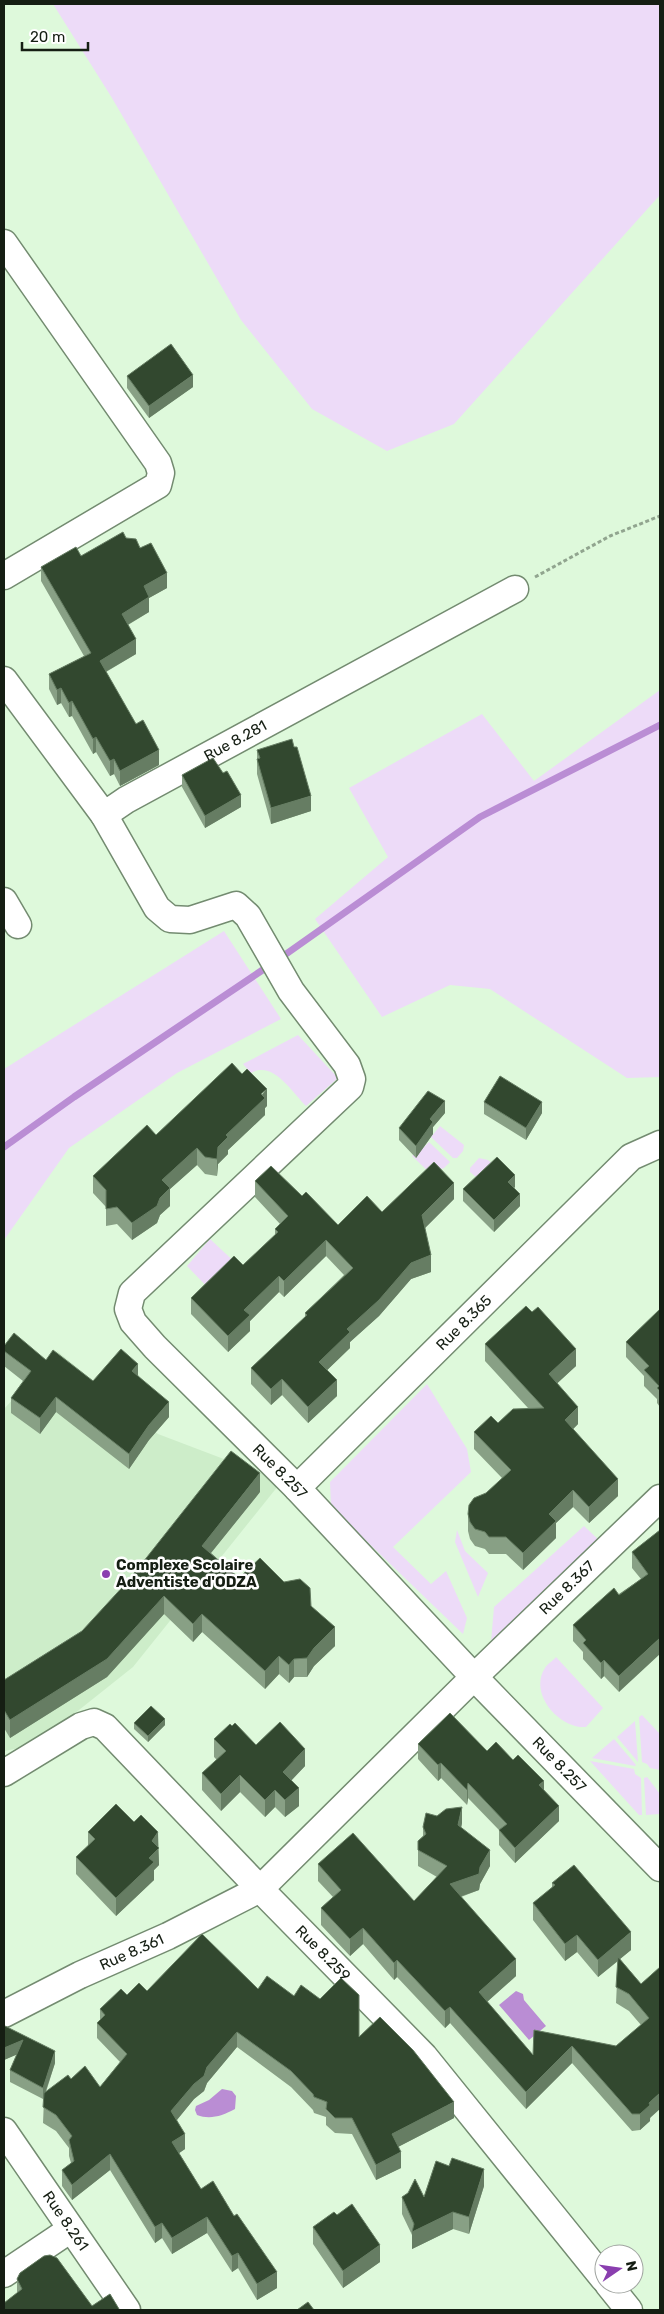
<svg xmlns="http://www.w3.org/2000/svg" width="664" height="2314" font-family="Rubik,sans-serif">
  <rect width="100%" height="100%" fill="#def9db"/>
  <!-- built -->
  <path fill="#cdedc9" d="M57,1351L158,1434L282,1481L133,1667L35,1745L4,1751V1409Z"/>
  <!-- green -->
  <path fill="#eddbf8" d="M53,4H660V195L454,424L387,451L312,409L241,320L112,98Z
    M660,690V1077L627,1078L490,989L450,985L382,1017L315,919L388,857L349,788L482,714L534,781Z
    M224,931L281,1019L177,1073L69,1148L4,1240V1069Z
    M298,1035L338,1078L306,1106C292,1092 273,1060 251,1073L243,1064Z
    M440,1126L464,1145L463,1151L457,1158H453L431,1137Z
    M429,1142L450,1162L444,1168L430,1173L412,1156L419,1148L421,1150Z
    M479,1158L488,1160L497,1168L482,1182L470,1172V1168Z
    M210,1239L240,1267L213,1293L187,1266Z
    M427,1384L467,1449L471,1472L393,1547L431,1584L446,1571L467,1618L463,1634L331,1507L330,1482Z
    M584,1526L601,1542L491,1642L494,1607Z
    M457,1530L465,1551L488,1573L478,1597L455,1542Z
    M556,1657L603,1708L586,1727C560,1729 528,1694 545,1668C547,1664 553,1661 556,1657Z
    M642,1715L660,1734V1770L650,1768L647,1764L642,1762L639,1717Z
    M635,1721L638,1762L617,1737Z
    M614,1739L636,1765L635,1766L592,1758Z
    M590,1761L634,1769L635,1774L641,1778L642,1815H639Z
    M647,1777L660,1794L659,1814L646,1815L644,1778Z"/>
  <!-- water -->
  <path fill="#ba8dd4" d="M516,1991L523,1994L524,2000L546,2026L529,2040L499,2005Z
    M222,2089L232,2091L236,2096L235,2109C222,2116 210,2120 197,2115L195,2110L196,2106L209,2100Z"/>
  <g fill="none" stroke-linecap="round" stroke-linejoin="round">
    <!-- stream -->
    <path stroke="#ba8dd4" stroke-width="7" d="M279,959L480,817L660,725
      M4,1147L74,1097L270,965"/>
    <defs>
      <g id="minor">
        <path d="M4,243L158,463L161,473L158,485L4,576"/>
        <path id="s1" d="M4,680L104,815L126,800L515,589"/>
        <path id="s2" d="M104,815L157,908L170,919L190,920L236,905L248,916L291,991L347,1065L352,1079L350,1087L132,1293L128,1309L133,1322L155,1347L297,1488L474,1677L660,1868"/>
        <path d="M4,901L18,925"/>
        <path id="s3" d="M297,1488L631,1157L660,1144"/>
        <path id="s4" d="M4,1773L81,1726L94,1722L105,1727L260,1889L424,2056L604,2279"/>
        <path id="s5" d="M4,2014L80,1975L168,1936L260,1889L474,1677L660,1498"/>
        <path id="s6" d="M4,2131L127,2310"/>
        <path d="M4,2274L71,2229"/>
        <path d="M608,2284L629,2310"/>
      </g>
    </defs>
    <!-- minor casing -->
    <use href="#minor" stroke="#738b70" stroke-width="29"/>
    <!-- path -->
    <path stroke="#91a58f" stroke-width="3" stroke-dasharray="4 2.5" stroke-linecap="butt" d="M535,577L610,536L660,516"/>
    <!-- minor -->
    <use href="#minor" stroke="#fff" stroke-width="26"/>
  </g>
  <!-- wall -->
  <path fill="#88a085" d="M127,376L193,387L149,418L127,388Z
    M126,538L140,548L167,588L149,598V612L128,625L136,654L106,672L159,765L120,786L114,774L110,776L96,752L93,754L72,716L69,717L61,703L57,705L49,689V674L84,656L41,581V567L81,556Z
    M257,750L311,811L271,824L257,774Z
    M223,773L241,807L205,828L182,787V775Z
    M484,1102L542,1113L526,1140L484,1114Z
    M267,1106L265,1108V1115L228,1150V1154L218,1164L217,1176L205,1174L197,1165L170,1189V1206L160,1215L157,1223L132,1240L117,1224L106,1226V1207L93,1193V1176L156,1135Z
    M445,1113L433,1127V1134L416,1158L399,1140V1128Z
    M255,1181L302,1196L338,1225L382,1212L454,1199L425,1228L431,1272L411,1279L379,1316L350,1342V1348L327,1370L337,1396L308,1423L282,1395L271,1405L251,1384V1368L305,1317V1313L344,1275L326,1256L284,1297L279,1292L250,1321V1331L228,1352L191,1314V1298L243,1265L275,1235V1229L280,1224L255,1197Z
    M515,1187L514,1188L520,1206L494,1232L463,1201V1189Z
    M660,1309V1407L657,1403V1399L644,1386V1376L626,1357V1342Z
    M485,1344L576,1366L557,1383L578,1424L573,1429L618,1496L589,1523L573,1507L556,1523V1538L523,1570L506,1554H489L485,1549L475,1546L470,1539L468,1531V1514L502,1478L474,1449V1432L498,1423L528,1408L485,1361Z
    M4,1346L46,1360L93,1381L138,1375L169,1417L149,1440L129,1469L56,1412L40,1434L11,1413V1398L23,1381L4,1366Z
    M260,1492L211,1553L239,1578L284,1582L311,1606L335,1646L314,1666L307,1677H294L289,1683L279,1674L265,1689L202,1632L193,1642L164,1614L107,1677L10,1738L4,1728V1680L82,1631Z
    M660,1530L619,1692L604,1676L601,1679L583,1659V1652L573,1641V1625L641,1579L632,1568V1552Z
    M134,1723L165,1725L148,1742L134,1729Z
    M232,1726L256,1745L305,1766L291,1781L299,1806L285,1817L275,1807L265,1817L240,1792L221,1811L202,1790V1773L217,1760L214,1757V1739Z
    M418,1744L487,1751L513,1760L544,1790L559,1821L515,1863L499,1845V1830L468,1798L467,1805L441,1778L438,1781L418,1759Z
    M134,1822L158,1847L159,1865L154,1870V1880L116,1916L76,1874V1857L88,1847V1832Z
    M462,1823L461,1828L490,1866L480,1884L479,1890L461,1897L516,1976L487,2002L533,2055L534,2030L616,2046L641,2025L629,2011L616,2003L618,1961L598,1977L577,1952L565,1961L533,1920V1903L552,1888V1883L631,1950L620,1959L641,1984L660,1967L650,2121L640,2130L632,2131L572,2063L526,2109L450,2023L445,2028L397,1977L394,1980L363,1944L350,1956L321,1925V1908L333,1897L318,1881V1864L414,1901L437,1877L418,1866V1841L423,1836V1827Z
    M258,1989L294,1996L359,2037L454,2118L398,2147L401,2168L376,2180L352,2134L335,2133L326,2125V2117L314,2113L313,2110L291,2087L237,2047L207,2083L204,2091L194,2099L177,2120L185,2149L179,2153L201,2189L277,2288L257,2300L238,2268L232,2272L207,2233L172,2254L162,2238L155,2243L110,2170L72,2200L62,2186V2170L71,2163L69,2156V2148L56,2131L43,2123L44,2099H43L10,2082V2070L17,2054L4,2060V2027L55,2063L46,2092L71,2079L100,2087L120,2062L97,2038V2023L100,2020V2009L127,1995L147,1991Z
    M484,2186L469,2234L453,2229L412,2249V2235L402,2214V2197L408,2193L424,2197Z
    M337,2215L380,2262L343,2288L313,2244V2227Z
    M50,2255L57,2258L92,2306L110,2294L119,2309V2310H4V2303L17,2293V2279L20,2273L44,2256Z"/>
  <!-- shaded-wall -->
  <path fill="#667d63" d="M193,375V387L149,418V406Z
    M167,573V588L149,598V612L122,628V614L144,586Z
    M136,639V654L100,675V661Z
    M61,688V703L57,705V690Z
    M72,701V716L69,717V703Z
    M96,737V752L93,754V739Z
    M159,750V765L120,786V771Z
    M114,759V774L110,776V761Z
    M241,795V807L205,828V816Z
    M311,796V811L271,824V808Z
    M267,1089V1106L265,1108V1115L228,1150V1154L218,1164L217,1176V1159L218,1147L226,1135Z
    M445,1101V1113L433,1127V1134L416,1158V1146L430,1119Z
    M542,1102V1113L526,1140V1128Z
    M197,1148V1165L170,1189V1206L160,1215L157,1223L132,1240V1223L162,1180Z
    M515,1175V1187L508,1194V1182Z
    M454,1183V1199L422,1231V1215Z
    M520,1194V1206L494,1232V1220Z
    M326,1240V1256L284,1297V1281Z
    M431,1255V1272L411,1279L379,1316L350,1342V1348L319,1378V1362L347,1329L411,1263Z
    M279,1276V1292L250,1321V1331L228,1352V1336L244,1310Z
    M576,1349V1366L549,1391V1374Z
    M138,1364V1379L132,1371Z
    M282,1379V1395L271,1405V1389Z
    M337,1380V1396L308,1423V1407Z
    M56,1397V1412L40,1434V1418Z
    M169,1402V1417L149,1440L129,1469V1454L149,1425Z
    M578,1407V1424L565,1437V1420Z
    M260,1473V1492L202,1564V1546Z
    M618,1479V1496L589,1523V1507Z
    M573,1490V1507L556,1523V1538L523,1570V1553L549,1514Z
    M164,1596V1614L107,1677L10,1738V1720Z
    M202,1614V1632L193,1642V1624Z
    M335,1627V1646L314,1666L307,1677V1658L314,1648Z
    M660,1638V1654L619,1692V1676Z
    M279,1656V1674L265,1689V1671Z
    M294,1659V1677L289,1683V1665Z
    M604,1660V1676L601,1679V1663Z
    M165,1719V1725L148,1742V1736Z
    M305,1749V1766L283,1789V1772Z
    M441,1763V1778L438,1781V1765Z
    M240,1775V1792L221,1811V1794Z
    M544,1781V1797L539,1785Z
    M468,1783V1798L467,1805V1790Z
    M299,1788V1806L285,1817V1800Z
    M275,1790V1807L265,1817V1800Z
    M559,1806V1821L515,1863V1848Z
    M462,1807V1823L458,1842V1825Z
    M158,1832L159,1865L154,1870V1880L116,1916V1898L149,1858L152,1841Z
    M490,1850V1866L480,1884L479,1890L450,1900V1884L480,1867Z
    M363,1928V1944L350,1956V1939Z
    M631,1932V1950L598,1977V1960Z
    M577,1935V1952L565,1961V1944Z
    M516,1959V1976L479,2009V1992Z
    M397,1960V1977L394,1980V1963Z
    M450,2007V2023L445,2028V2011Z
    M237,2032V2047L207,2083L204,2091L194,2099L171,2127V2111L207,2067Z
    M23,2040V2052L4,2060V2048Z
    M572,2046V2063L526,2109V2092Z
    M55,2051V2063L43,2099V2088Z
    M660,2093V2109L650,2118V2121L640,2130V2114L649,2103Z
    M454,2102V2118L392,2150V2134Z
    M185,2134V2149L172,2158V2142Z
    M401,2152V2168L376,2180V2165Z
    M110,2154V2170L72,2200V2185Z
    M484,2169V2186L469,2234V2217Z
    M453,2212V2229L412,2249V2232Z
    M207,2217V2233L172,2254V2238Z
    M162,2223V2238L155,2243V2227Z
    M380,2245V2262L343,2288V2271Z
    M238,2253V2268L232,2272V2256Z
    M277,2272V2288L257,2300V2284Z"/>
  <!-- building -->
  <path fill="#32482f" stroke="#667d63" d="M171,344L193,375L149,406L127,376Z
    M123,532L126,538L136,539L140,548L151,543L167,573L144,586L149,597L122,614L136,639L100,661L136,724L143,720L159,750L120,771L114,759L110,761L96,737L93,739L72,701L69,703L61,688L57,690L49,674L91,653L41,567L76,547L81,556Z
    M292,739L294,747H297L311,796L271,808L257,759L260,758L257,750Z
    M213,758L223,773L227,771L241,795L205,816L182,775Z
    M232,1063L242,1074L247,1069L267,1089L261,1094L265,1098L226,1135L228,1137L218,1147L217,1159L205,1157L197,1148L162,1180L170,1188L160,1198L157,1206L132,1223L117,1207L106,1209V1190L93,1176L147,1125L156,1135Z
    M500,1076L542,1102L526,1128L484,1102Z
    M428,1091L445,1101L430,1119L433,1122L416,1146L399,1128Z
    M497,1157L515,1175L508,1182L520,1194L494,1220L463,1189Z
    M434,1162L454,1183L422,1215L431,1255L411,1263L379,1300L347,1329L350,1332L319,1362L337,1380L308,1407L282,1379L271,1389L251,1368L307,1315L305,1313L353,1268L326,1240L284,1281L279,1276L244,1310L250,1315L228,1336L191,1298L234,1256L243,1265L278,1232L275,1229L288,1216L255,1181L271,1166L302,1196L306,1192L338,1225L367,1196L382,1212Z
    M526,1306L532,1312L538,1307L576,1349L549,1374L578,1407L565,1420L618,1479L589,1507L573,1490L549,1514L556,1521L523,1553L506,1537H489L485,1532L475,1529L470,1522L468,1514L469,1505L474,1498L486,1493L511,1470L474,1432L491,1416L498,1423L513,1409L544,1408L485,1344Z
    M660,1309V1391L657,1388L659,1386L644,1370L649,1366L626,1342Z
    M14,1333L46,1360L53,1350L93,1381L121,1349L138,1364L132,1371L169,1402L149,1425L129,1454L56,1397L40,1418L11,1398L31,1371L4,1351V1346Z
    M231,1451L260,1473L202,1546L239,1578L260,1558L284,1582L300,1579L310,1588L311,1606L335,1627L314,1648L307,1658L294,1659L289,1665L279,1656L265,1671L202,1614L193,1624L164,1596L107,1659L10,1720L4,1710V1680L82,1631L128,1581Z
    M660,1530V1638L619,1676L604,1660L601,1663L583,1643L586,1640L573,1625L614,1588L619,1595L648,1574L632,1552Z
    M151,1706L165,1719L148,1736L134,1723Z
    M450,1713L487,1751L496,1742L513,1760L518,1755L544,1781L539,1785L559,1806L515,1848L499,1830L507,1824L468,1783L467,1790L441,1763L438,1765L418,1744Z
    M280,1722L305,1749L283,1772L299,1788L285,1800L275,1790L265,1800L240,1775L221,1794L202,1773L226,1751L214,1739L230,1724L232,1726L235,1723L256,1745Z
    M116,1804L134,1822L141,1815L158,1832L152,1841L159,1848L149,1858L154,1862L116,1898L76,1857L95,1839L88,1832Z
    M462,1807L458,1825L490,1850L480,1867L479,1874L450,1884L516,1959L479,1992L533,2055L534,2030L616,2046L649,2018L629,1994L616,1987L618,1957L641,1984L660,1967V2093L649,2103L650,2105L640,2114H632L572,2046L526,2092L450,2007L445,2011L397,1960L394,1963L363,1928L350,1939L321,1908L341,1890L318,1864L353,1833L414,1901L447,1866L418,1850V1841L426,1834L423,1827L426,1813L437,1816L446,1809Z
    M574,1865L631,1932L598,1960L577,1935L565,1944L533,1903L555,1885L552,1883Z
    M202,1934L258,1989L267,1976L294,1996L301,1985L320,1999L341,1978L359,1995V2037L380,2017L413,2050L454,2102L392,2134L401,2152L376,2165L352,2118H335L326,2109L327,2102L314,2097L313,2094L291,2071L237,2032L207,2067L204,2076L194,2084L171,2111L185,2134L172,2142L201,2189L213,2181L234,2216L237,2214L277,2272L257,2284L238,2253L232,2256L207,2217L172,2238L162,2223L155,2227L110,2154L72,2185L62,2170L74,2161L69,2140L72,2136L56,2115L43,2107L44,2093L68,2075L71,2079L85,2066L100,2087L127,2054L97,2023L105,2015L100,2009L121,1989L127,1995L139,1983L147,1991Z
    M5,2026L55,2051L43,2088L10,2070L23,2040L4,2048V2027Z
    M452,2158L484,2169L469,2217L453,2212L412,2232L414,2224L402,2197L408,2193L415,2179L424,2197L436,2161L449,2166Z
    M352,2204L380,2245L343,2271L313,2227L334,2212L337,2215Z
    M50,2255L57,2258L92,2306L110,2294L119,2309V2310H4V2303L22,2289L17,2279L20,2273L44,2256Z
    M308,2302L314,2310H297Z"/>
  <!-- markers -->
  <circle fill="#8a3eaf" stroke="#fff" stroke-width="2" cx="106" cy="1574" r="5"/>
  <g text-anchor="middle" stroke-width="5" stroke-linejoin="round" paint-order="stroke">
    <!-- street labels -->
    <g font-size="15" fill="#151e13" stroke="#fff">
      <text dy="5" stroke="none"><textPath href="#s1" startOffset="319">Rue 8.281</textPath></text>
      <text dy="5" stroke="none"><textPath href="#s3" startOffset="235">Rue 8.365</textPath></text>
      <text dy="5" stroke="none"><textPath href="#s2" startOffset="951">Rue 8.257</textPath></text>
      <text dy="5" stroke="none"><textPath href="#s5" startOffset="715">Rue 8.367</textPath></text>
      <text dy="5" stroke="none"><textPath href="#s2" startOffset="1356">Rue 8.257</textPath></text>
      <text dy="5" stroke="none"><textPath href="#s5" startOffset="142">Rue 8.361</textPath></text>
      <text dy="5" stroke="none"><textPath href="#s4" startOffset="430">Rue 8.259</textPath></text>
      <text dy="5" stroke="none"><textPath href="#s6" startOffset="109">Rue 8.261</textPath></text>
    </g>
    <!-- poi labels -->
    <g font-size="15" font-weight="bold" fill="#151e13" stroke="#fff" text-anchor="start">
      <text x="116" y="1570">Complexe Scolaire<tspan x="116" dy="17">Adventiste d'ODZA</tspan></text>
    </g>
  </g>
  <!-- border -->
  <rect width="664" height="2314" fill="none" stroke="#151e13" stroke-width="10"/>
  <!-- north arrow -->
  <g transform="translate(619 2269) rotate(77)"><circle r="24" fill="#ffffff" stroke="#a1a5a1"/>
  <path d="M0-4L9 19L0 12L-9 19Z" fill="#8a3eaf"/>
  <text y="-8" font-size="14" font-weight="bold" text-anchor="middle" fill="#151e13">N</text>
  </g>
  <!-- scale -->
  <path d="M22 42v8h66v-8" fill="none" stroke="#151e13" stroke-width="2.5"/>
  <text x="30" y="42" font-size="15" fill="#151e13" stroke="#ffffff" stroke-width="4" paint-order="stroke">20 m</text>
</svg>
